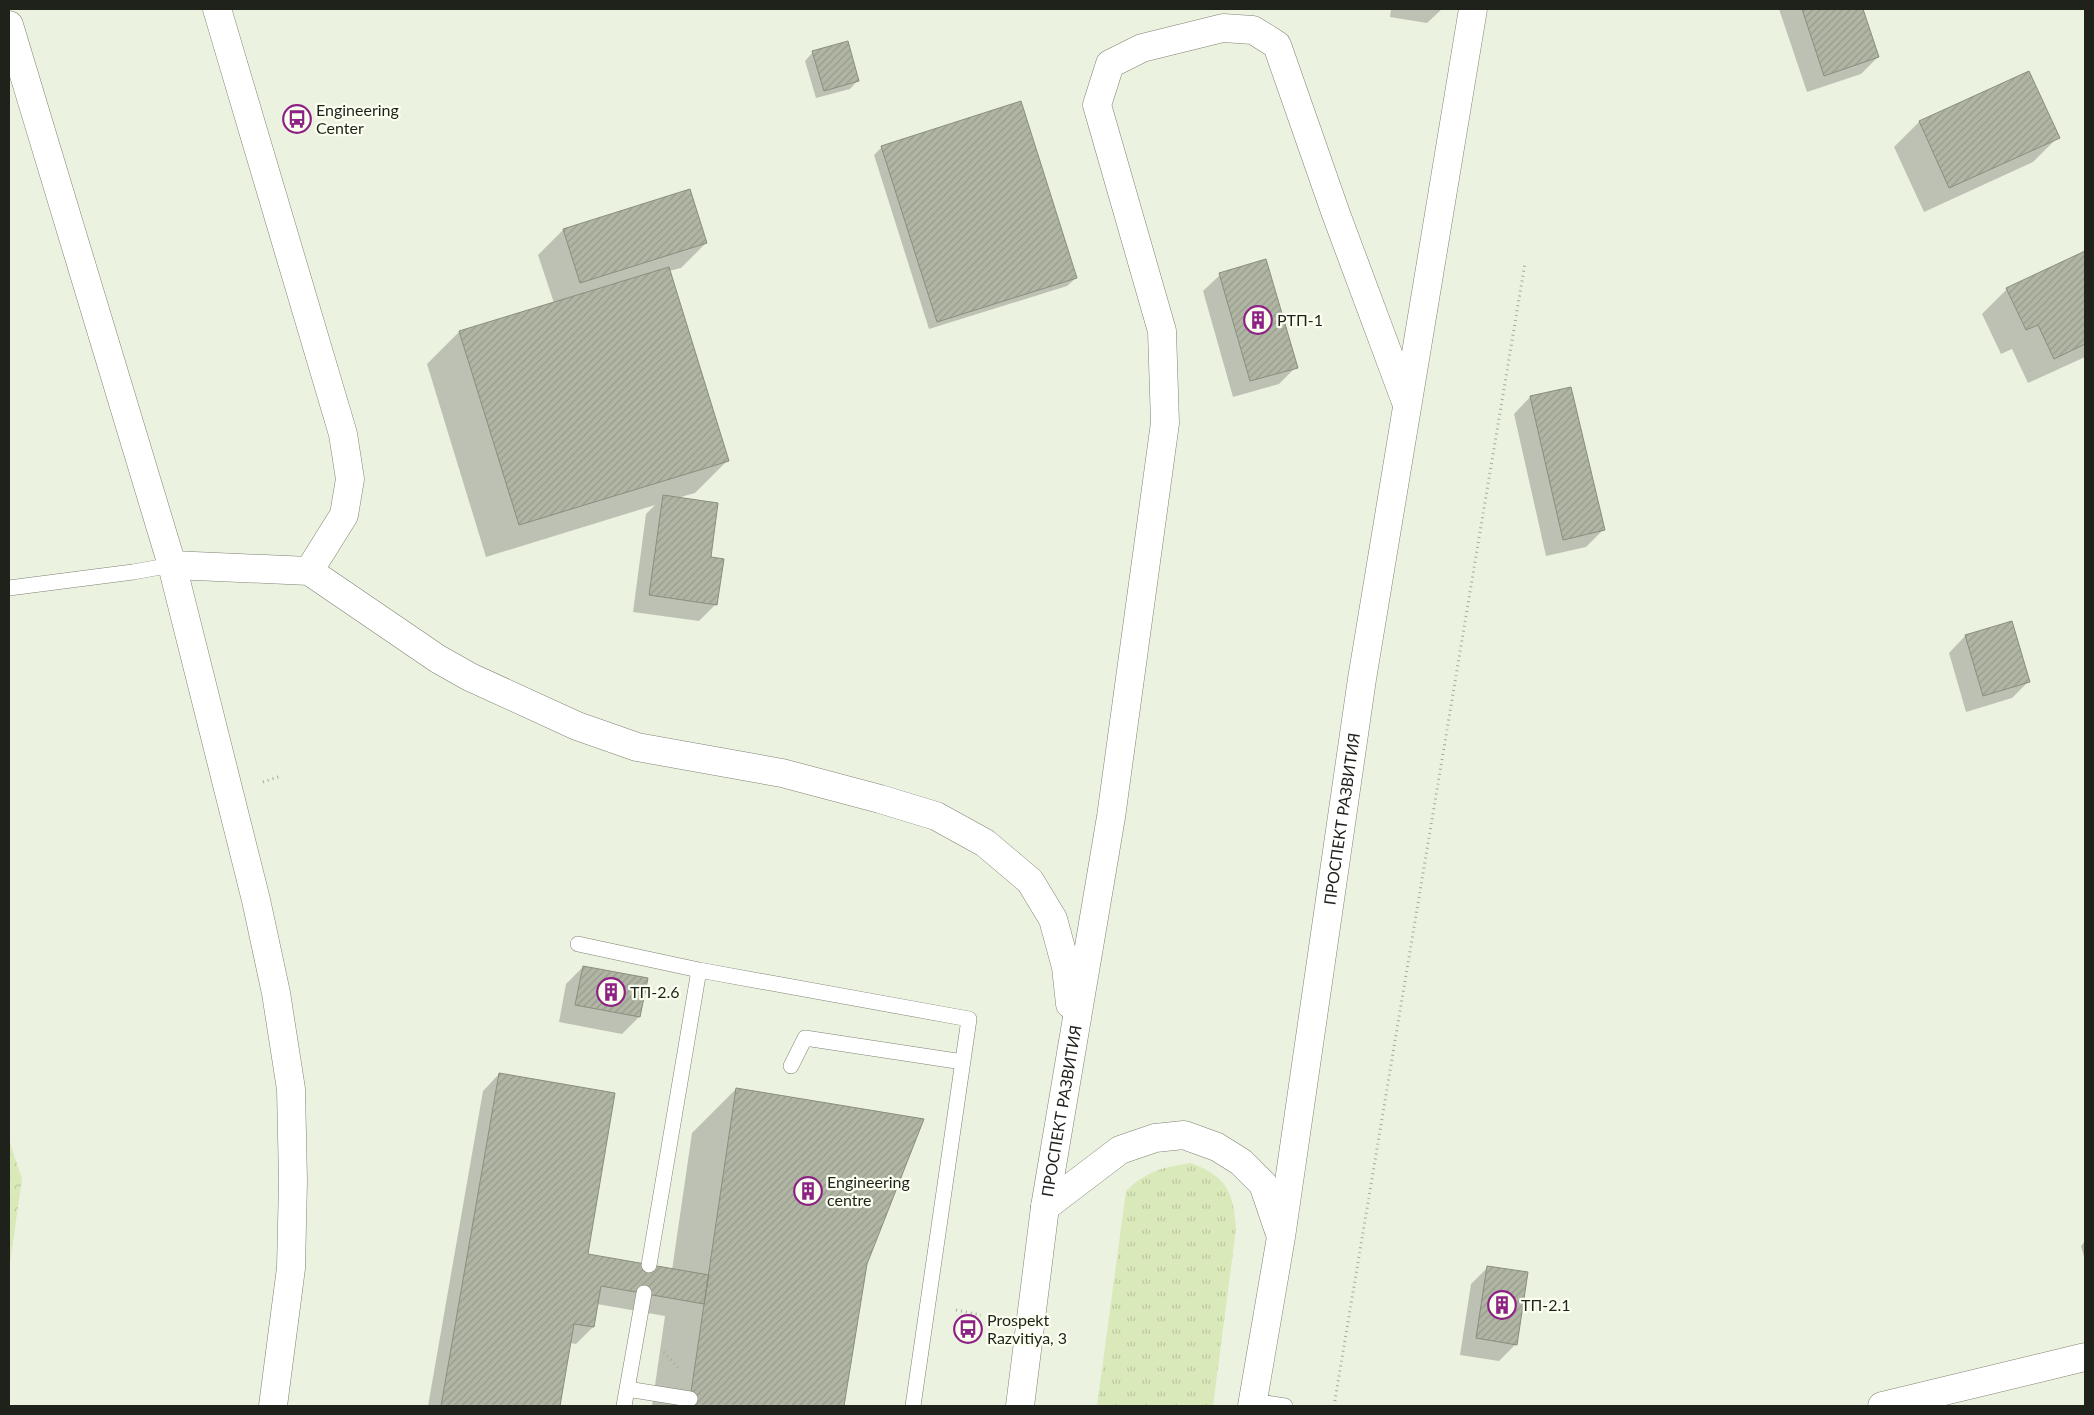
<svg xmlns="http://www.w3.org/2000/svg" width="2094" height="1415" font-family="Lato,sans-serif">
  <defs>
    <pattern id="grass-tufts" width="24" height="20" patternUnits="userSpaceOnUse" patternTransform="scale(1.25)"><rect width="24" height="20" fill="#dae9ba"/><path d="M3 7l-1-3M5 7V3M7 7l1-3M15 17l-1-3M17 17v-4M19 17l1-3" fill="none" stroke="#bbc89f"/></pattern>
    <pattern id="forest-crowns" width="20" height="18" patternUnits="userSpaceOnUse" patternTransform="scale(1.25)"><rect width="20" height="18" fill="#dae9ba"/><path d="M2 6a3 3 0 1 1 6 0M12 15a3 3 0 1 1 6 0" fill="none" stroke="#bbc89f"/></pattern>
    <pattern id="building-hatch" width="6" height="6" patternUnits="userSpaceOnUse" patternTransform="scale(1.25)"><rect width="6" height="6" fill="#b0b5a4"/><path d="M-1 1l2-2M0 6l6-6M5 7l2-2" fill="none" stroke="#979b8d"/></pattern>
  </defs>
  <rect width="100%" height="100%" fill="#ecf2e0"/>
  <!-- grass -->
  <path fill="url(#grass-tufts)" d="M1191,1163C1227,1177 1233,1191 1236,1229L1213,1406H1097L1126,1191C1146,1171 1164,1167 1191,1163Z"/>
  <!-- forest -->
  <path fill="url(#forest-crowns)" d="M9,1140L22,1179L9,1270Z"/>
  <!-- shadow -->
  <path fill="#0003" d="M1391,9H1442L1427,23L1390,17Z
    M1779,9H1861L1878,57L1861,74L1807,92Z
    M813,52L858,80L850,89L816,98L805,61Z
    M2028,73L2058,137L2033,162L1924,212L1894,147L1919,122Z
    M882,147L1076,278L1067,286L929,329L874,155Z
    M563,230L706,243L681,268L669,271L727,461L695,493L677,498L709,558L716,604L699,621L633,612L646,514L655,505L486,557L427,364L459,332L554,303L538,255Z
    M2085,252V357L2028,383L2012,349L2001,354L1982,314L2007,289Z
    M1220,275L1296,367L1279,384L1233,397L1203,291Z
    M1530,397L1603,530L1586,547L1546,556L1514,414Z
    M1965,636L2029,681L2012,698L1966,712L1949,653Z
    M583,967L646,979L639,1017L622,1034L559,1022L566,984Z
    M499,1074L586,1256L672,1270L692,1133L736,1089L866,1263L843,1406H652L665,1316L597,1304L593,1327L576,1344L570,1343L559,1406H428L483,1091Z
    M2085,1241V1260L2081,1246Z
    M1488,1267L1516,1344L1499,1361L1460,1355L1471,1284Z"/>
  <!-- building -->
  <path fill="url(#building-hatch)" stroke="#898f7e" d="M1802,9H1863L1879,57L1824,76Z
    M848,41L859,81L824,91L812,51Z
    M2029,71L2060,138L1949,188L1919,121Z
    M1021,101L1077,278L937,322L881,146Z
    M690,189L707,243L580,283L563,229Z
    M2085,251V344L2054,359L2038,325L2026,330L2006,288Z
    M1266,259L1298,368L1250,381L1219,273Z
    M669,267L729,461L519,525L459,331Z
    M1571,387L1605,530L1563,540L1530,396Z
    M663,495L718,503L711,557L724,559L717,605L649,595Z
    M2012,621L2030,682L1983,696L1965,635Z
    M583,966L648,978L640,1017L575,1005Z
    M499,1073L615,1093L588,1254L709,1275L704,1304L601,1286L594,1327L574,1324L560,1406H441Z
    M736,1088L924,1119L867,1264L844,1406H689Z
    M1487,1266L1528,1272L1517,1345L1476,1338Z"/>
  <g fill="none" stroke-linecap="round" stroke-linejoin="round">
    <defs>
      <path id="service" d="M9,588L133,572L172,565
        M578,944L699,970L969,1019L913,1406
        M791,1066L805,1038L963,1062
        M649,1265L699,970
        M627,1389L690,1399
        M1253,1401L1285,1406
        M624,1406L644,1293"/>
      <path id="minor" d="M172,565L256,900L276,993L291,1089L293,1181L291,1268L273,1406
        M1882,1406L2085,1357"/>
      <g id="tertiary">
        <path d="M217,9L343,434L350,479L344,515L309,571"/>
        <path d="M9,25L172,565L309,571L438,659L470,677L577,726L637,747L782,773L880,799L936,816L985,843L1030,881L1053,919L1066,967L1070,1004"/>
        <path d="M1045,1207L1120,1150L1155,1138L1184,1135L1217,1147L1241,1162L1263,1184L1279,1231"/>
        <path id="s1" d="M1020,1406L1045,1207L1111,817L1165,423L1162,331L1097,105L1110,64L1142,48L1223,28L1253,30L1277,45L1336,214L1406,402"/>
        <path id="s2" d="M1252,1406L1281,1237L1362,679L1473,9"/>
      </g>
    </defs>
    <!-- service casing -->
    <use href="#service" stroke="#7e8373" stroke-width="16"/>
    <!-- minor casing -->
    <use href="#minor" stroke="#7e8373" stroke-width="29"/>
    <!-- tertiary casing -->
    <use href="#tertiary" stroke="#7e8373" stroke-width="29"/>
    <!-- path -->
    <path stroke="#a6ab9d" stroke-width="3" stroke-dasharray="1 4" stroke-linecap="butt" d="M263,782L281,776
      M956,1310L981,1315
      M664,1352L678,1368
      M1334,1406L1525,263"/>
    <!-- service -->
    <use href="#service" stroke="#fff" stroke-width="15"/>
    <!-- minor -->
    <use href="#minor" stroke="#fff" stroke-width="28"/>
    <!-- tertiary -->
    <use href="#tertiary" stroke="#fff" stroke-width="28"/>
  </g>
  <!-- icons -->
  <defs>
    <symbol id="bus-ring" viewBox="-11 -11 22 22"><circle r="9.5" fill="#fafff0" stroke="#8d2184" stroke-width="1.5"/><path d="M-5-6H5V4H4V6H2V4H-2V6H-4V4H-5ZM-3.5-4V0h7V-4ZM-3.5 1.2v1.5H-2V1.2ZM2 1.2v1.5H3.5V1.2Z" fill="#8d2184"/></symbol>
    <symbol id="building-ring" viewBox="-11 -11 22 22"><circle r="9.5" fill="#fafff0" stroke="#8d2184" stroke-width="1.5"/><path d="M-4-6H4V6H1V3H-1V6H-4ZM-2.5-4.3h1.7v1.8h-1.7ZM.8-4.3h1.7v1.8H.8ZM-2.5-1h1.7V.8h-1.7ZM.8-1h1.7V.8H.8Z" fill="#8d2184"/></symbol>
  </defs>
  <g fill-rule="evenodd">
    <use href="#bus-ring" x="281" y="103" width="32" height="32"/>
    <use href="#building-ring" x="1242" y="304" width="32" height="32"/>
    <use href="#building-ring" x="595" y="976" width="32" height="32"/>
    <use href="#building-ring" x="792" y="1175" width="32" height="32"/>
    <use href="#building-ring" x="1486" y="1289" width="32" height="32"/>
    <use href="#bus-ring" x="952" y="1313" width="32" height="32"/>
  </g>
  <g text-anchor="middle" stroke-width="4.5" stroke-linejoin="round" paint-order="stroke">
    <!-- poi labels -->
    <g font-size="16" fill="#1f211b" stroke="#fafff0" text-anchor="start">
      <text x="316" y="116">Engineering<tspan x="316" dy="18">Center</tspan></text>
      <text x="1277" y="326">РТП-1</text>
      <text x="630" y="998">ТП-2.6</text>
      <text x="827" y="1188">Engineering<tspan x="827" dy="18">centre</tspan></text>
      <text x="1521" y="1311">ТП-2.1</text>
      <text x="987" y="1326">Prospekt<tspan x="987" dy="18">Razvitiya, 3</tspan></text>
    </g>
    <!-- street labels -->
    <g font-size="16" fill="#1f211b" stroke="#fafff0">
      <text dy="6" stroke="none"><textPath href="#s2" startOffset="594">ПРОСПЕКТ РАЗВИТИЯ</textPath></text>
      <text dy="6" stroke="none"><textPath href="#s1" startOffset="298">ПРОСПЕКТ РАЗВИТИЯ</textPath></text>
    </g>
  </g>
  <!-- border -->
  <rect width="2094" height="1415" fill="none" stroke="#1f211b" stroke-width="20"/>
</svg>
